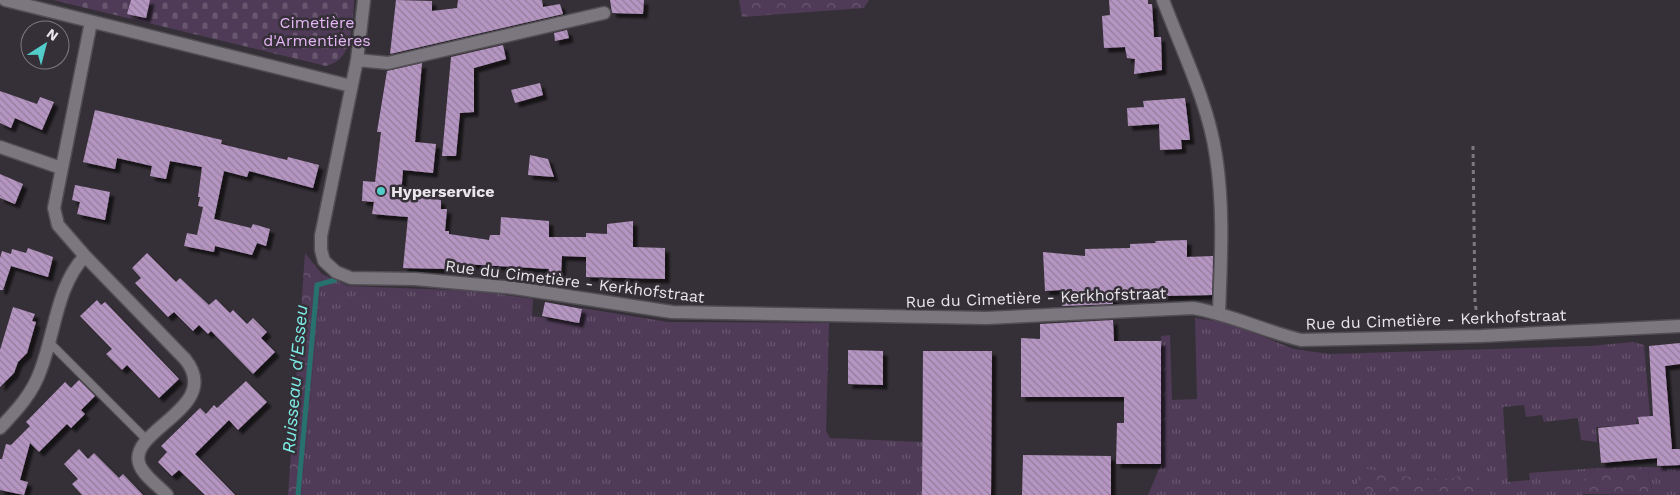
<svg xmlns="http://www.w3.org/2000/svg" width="1680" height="495" font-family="'Work Sans',sans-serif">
  <defs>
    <pattern id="grass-tufts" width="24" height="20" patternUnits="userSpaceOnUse" patternTransform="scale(1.25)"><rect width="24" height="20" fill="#4f3b57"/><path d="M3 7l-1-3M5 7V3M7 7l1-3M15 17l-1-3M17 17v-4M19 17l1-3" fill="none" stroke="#68576f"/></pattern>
    <pattern id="forest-crowns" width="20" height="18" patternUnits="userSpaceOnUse" patternTransform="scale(1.25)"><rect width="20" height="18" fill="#4f3b57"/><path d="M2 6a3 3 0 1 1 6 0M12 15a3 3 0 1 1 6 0" fill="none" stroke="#68576f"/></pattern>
    <pattern id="cemetery-stones" width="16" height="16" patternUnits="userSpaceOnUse" patternTransform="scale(1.25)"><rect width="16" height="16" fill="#4f3b57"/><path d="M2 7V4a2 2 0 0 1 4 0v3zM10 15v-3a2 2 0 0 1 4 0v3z" fill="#68576f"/></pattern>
    <pattern id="building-back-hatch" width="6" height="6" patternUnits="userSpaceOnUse" patternTransform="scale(1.25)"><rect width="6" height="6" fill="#b595c1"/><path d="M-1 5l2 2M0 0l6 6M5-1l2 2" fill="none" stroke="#947d9c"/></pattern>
    <filter id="shadow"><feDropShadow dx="4.5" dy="4.5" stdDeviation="1" flood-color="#0009"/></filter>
  </defs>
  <rect width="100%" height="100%" fill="#353037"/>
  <!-- grass -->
  <path fill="url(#grass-tufts)" d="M322,274L348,286L478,291L533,299L532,316L579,323L582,308L668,322L829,323L826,431L830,438L922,442V495H301Z
    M1195,318L1229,323L1294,349L1330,354L1590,346L1633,342L1644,345L1650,417L1637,419L1636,425L1596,427L1597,442L1581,440L1578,418L1544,422L1542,415L1526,417L1524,405L1503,407L1508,482L1530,480L1529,473L1597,468L1584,479L1582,495H1148L1161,464V336L1170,335L1172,400L1197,399Z
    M1647,467L1680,468V495H1643L1652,490Z"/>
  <!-- forest -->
  <path fill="url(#forest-crowns)" d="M739,0H869L864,8L742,17Z
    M305,253L322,274L301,495H288Z
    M1647,467L1652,491L1643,495L1581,494L1584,479L1597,468Z
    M1368,469L1401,476L1447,480L1471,472L1477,475L1491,495H1398L1357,489L1359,474Z"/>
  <!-- cemetery -->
  <path fill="url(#cemetery-stones)" d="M53,0H354V5C351,28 353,60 326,66Z"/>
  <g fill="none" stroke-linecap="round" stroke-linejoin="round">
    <!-- stream -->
    <path stroke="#27716e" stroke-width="5" d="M298,495L317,285L335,280"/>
  </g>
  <!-- building -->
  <path fill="url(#building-back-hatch)" filter="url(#shadow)" d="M131,0H150L146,18L127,14Z
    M396,0L432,1V11L457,8L458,0H542L543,7L560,4L563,14L390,54Z
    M610,0H644L643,14L612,13Z
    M1109,0H1148V4H1152L1154,37H1161L1162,70L1134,74L1135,59L1127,58L1125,47L1104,48L1102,16L1110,15Z
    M567,30L569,38L555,41L554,33Z
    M503,45L506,59L474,68V112L460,113L456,156H442L451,57Z
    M422,63L415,142L436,144L433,173L403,170L401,195L441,200V209H447L445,231H449V234L489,240L490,235H500L501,217L549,221V237H586V233L607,234V224L633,221V247L665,248V279L586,277V257L562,256L561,275H548L549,269L446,263V269L403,268L408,217L372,214L374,202L362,201L363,181L375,182L381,132H377L387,71Z
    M540,83L543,95L515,103L511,90Z
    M0,91L37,104L40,97L54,102L42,130L15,118L11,128L0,123Z
    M1185,98L1190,140H1181L1182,149L1160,150L1159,124L1128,126L1127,108L1144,107L1143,101Z
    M95,110L222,140L221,144L287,160L288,157L319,165L313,188L249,171L247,177L224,171L214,219L251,228L253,224L270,229L266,246L257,243L252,255L215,246L214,252L184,246L187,233L197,235L203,207L198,206L200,197H198L202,167L170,161L166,179L150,176L152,166L117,158L115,169L83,162Z
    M530,155L548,159L554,177L528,175Z
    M0,174L23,184L15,204L0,198Z
    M75,185L110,192L105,220L77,214L80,202L72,200Z
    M1187,240V257L1213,256L1212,295L1113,297V304L1062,306L1061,290L1045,291L1043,252L1085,256V249L1130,248V244L1156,243L1155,241Z
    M28,248L53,257L48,277L11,266L3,290H0V258L2,251L11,254L12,249L26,253Z
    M147,253L176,282L180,278L209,305L216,299L230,313L233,310L247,324L253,318L267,332L261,338L275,352L253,374L211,331L208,334L199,325L193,331L174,312L168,317L135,283L141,278L132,268Z
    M97,300L101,305L105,302L179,379L159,398L127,365L122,370L106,354L112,349L80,316Z
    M545,302L582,309L579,323L542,316Z
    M13,307L35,314L32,321L36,322L27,353L18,362L14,373L0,387V350Z
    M1113,320L1114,341H1161V464H1116L1117,423H1124V397H1021V338L1040,339V324Z
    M1680,343V364L1665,366L1672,449H1680V465L1657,466V458L1601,463L1598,428L1639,424L1638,417L1653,416L1649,346Z
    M848,350L883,351V385L848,384Z
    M923,351H992L991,495H922Z
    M79,380L95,396L81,410L85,414L71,428L67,424L39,452L30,443L20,480L28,482L24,495L0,490V459H2L6,444L11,445L30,426L26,422L65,382L71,388Z
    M246,381L267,402L238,430L229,420L195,454L235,495H205L179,470L172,476L158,462L167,452L161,446L200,408L206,414L214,405L217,408Z
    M79,449L88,459L94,453L119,478L123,474L143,495H82L72,484L78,479L64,464Z
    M1023,455L1111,456V495H1022Z"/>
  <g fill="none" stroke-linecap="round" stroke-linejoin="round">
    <defs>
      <path id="lane" d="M50,343L148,441"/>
      <path id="street" d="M5,0L351,86
        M364,0L357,60L321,236V250L324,261L336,272L351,278L415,279L515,288L672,312L986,318L1193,308C1230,314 1264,331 1301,340L1481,336L1680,326
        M1163,0C1182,51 1208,102 1216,156C1224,207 1221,261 1219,312
        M357,60L388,63L604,13
        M0,147L61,168
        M85,256L185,359C224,407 129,429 139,463C142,475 159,486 167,495
        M0,428C17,410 33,393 41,369C55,332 57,285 85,256L58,225L54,208L91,22"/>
    </defs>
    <!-- lane casing -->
    <use href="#lane" stroke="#514e53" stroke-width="10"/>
    <!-- street casing -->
    <use href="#street" stroke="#514e53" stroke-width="15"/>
    <!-- path -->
    <path stroke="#7c787e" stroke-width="3" stroke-dasharray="4 4" stroke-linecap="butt" d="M1473,146L1475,302L1478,323"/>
    <!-- lane -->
    <use href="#lane" stroke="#7c777f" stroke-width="8"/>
    <!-- street -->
    <use href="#street" stroke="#7c777f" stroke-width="12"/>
  </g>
  <!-- markers -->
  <circle fill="#53cdc9" stroke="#353037" stroke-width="2" cx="381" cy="191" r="5"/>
  <g text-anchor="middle" stroke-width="5" stroke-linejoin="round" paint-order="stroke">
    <!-- park labels -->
    <g font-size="16" fill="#e4b5f5" stroke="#353037">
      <text x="317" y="28">Cimetière<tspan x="317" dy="18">d'Armentières</tspan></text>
    </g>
    <!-- poi labels -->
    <g font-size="16" font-weight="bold" fill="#e9e6eb" stroke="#353037" text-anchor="start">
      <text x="391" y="197">Hyperservice</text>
    </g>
    <!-- street labels -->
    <g font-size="16" fill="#e9e6eb" stroke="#353037">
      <text transform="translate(575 281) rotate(7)" y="6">Rue du Cimetière - Kerkhofstraat</text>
      <text transform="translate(1036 297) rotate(-2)" y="6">Rue du Cimetière - Kerkhofstraat</text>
      <text transform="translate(1436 319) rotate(-2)" y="6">Rue du Cimetière - Kerkhofstraat</text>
    </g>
    <!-- water labels -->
    <g font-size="18" font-style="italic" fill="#7ceae5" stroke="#353037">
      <text transform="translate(295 379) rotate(-85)" y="6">Ruisseau d'Esseu</text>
    </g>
  </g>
  <!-- north arrow -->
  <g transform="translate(45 45) rotate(36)"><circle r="24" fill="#353037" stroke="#7d797f"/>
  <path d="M0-4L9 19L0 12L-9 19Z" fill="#53cdc9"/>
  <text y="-8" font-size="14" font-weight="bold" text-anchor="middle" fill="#e9e6eb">N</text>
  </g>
</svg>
